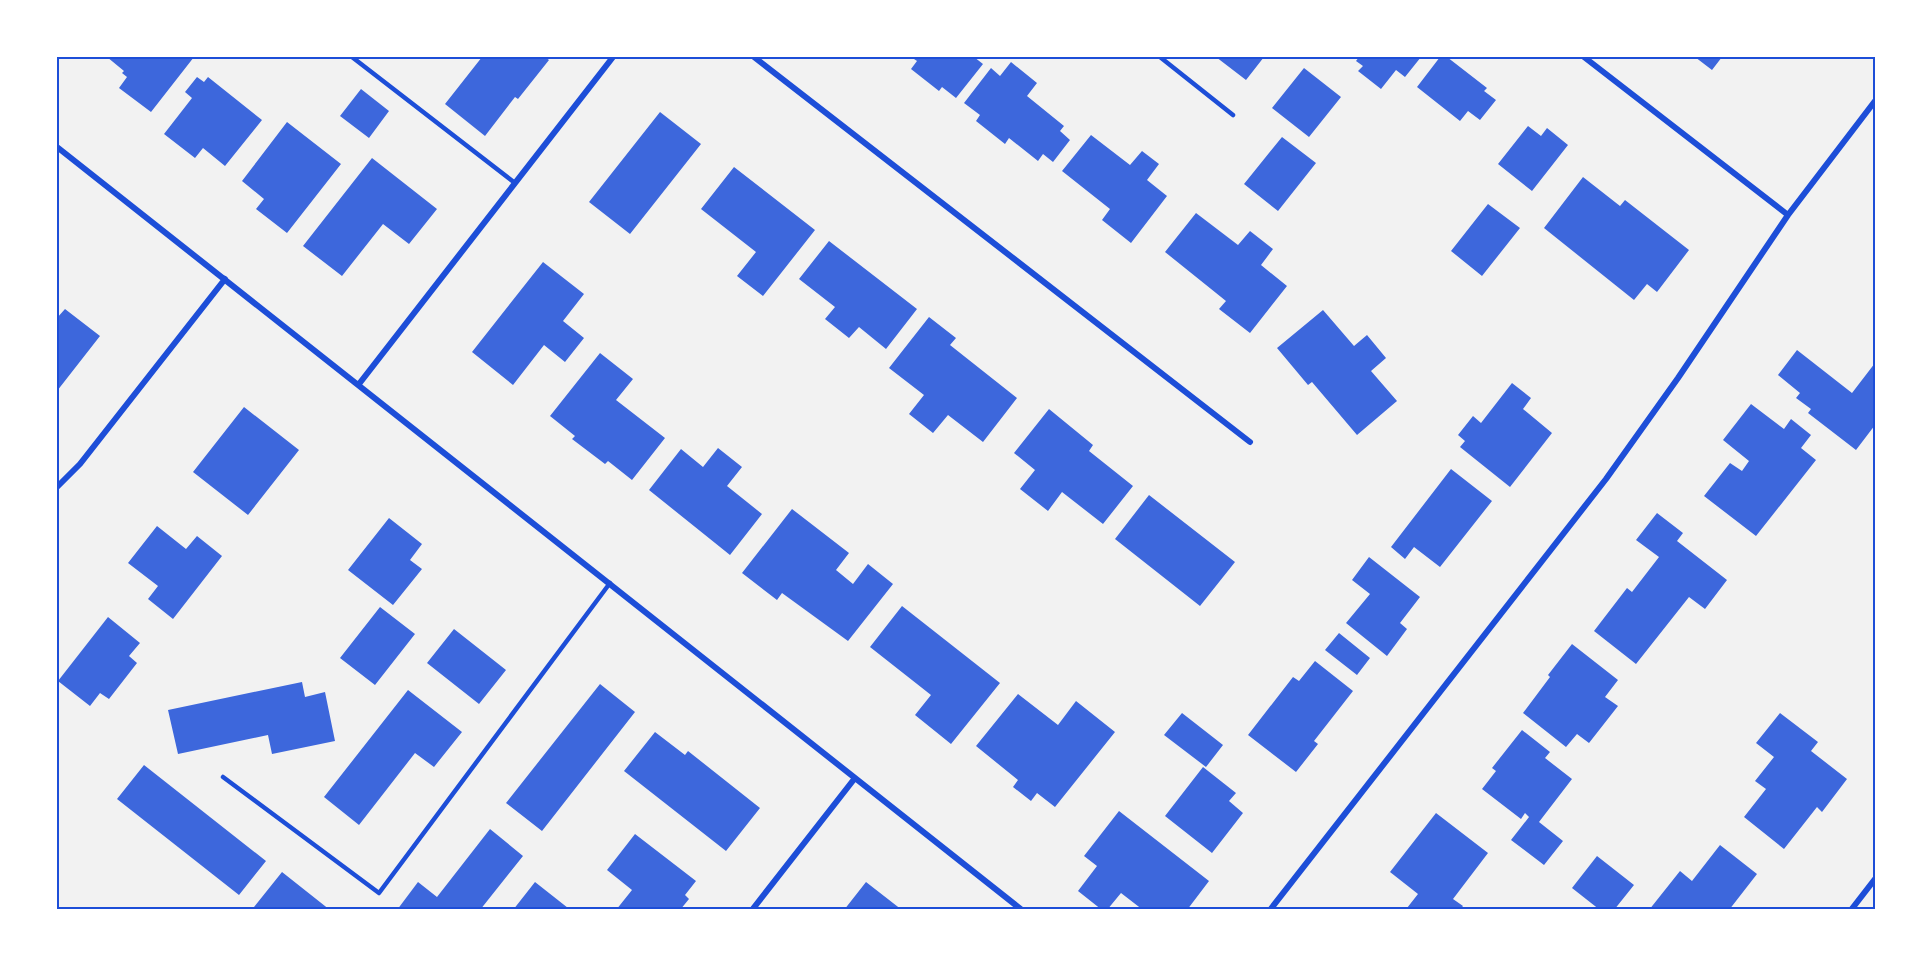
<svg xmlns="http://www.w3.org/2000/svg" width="1932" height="967" font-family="'DejaVu Sans',sans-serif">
  <rect width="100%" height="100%" fill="#f2f2f2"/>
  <!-- building -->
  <path fill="#3d67dc" d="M107,57H194L151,112L119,88L127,77L122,73L124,71Z
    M482,57H545L549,60L518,99L515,97L485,136L445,104Z
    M911,57H974L983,64L956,98L942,87L939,91L911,69L917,61Z
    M1216,57H1264L1246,80Z
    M1359,57H1421L1405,77L1396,70L1381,89L1358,71L1363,66L1356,61Z
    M1440,57H1447L1487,88L1484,91L1496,100L1480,120L1468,111L1460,121L1417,87Z
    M1695,57H1722L1712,70Z
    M1011,62L1037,83L1027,96L1064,126L1060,131L1070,140L1053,162L1043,154L1038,161L1009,138L1005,144L976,121L980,115L964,103L991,68L1000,76Z
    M1304,68L1341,97L1309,137L1272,108Z
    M197,77L204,82L208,77L262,120L225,166L203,148L195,158L164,134L192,98L185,92Z
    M361,89L389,111L369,138L340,116Z
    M660,112L701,144L630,234L589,202Z
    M287,122L341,164L287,233L256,209L264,199L242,181Z
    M1528,126L1541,136L1547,128L1568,145L1532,191L1498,164Z
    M1091,135L1130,165L1142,151L1159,164L1147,180L1167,196L1131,243L1102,220L1110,209L1062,171Z
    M1282,137L1316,163L1278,211L1244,184Z
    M372,158L437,209L409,244L383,224L342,276L303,246Z
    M734,167L815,230L763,296L737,276L756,252L701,209Z
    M1583,177L1620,206L1625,200L1689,250L1657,292L1647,284L1634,300L1544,228Z
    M1488,204L1520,228L1482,276L1451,251Z
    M1196,213L1238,245L1250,231L1273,249L1261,265L1287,286L1250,333L1219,309L1226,301L1165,252Z
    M829,241L917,309L886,349L859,327L849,338L825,319L835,307L799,279Z
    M543,262L584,294L563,321L584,338L565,362L544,345L513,385L472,352Z
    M65,309L100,336L57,391V318Z
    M1323,310L1354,346L1367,335L1386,358L1371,371L1397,401L1357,435L1312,382L1308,385L1277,348Z
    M929,317L956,338L950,345L1017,398L983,442L948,415L933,433L909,414L924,395L889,368Z
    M1797,350L1852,393L1875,363V425L1856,450L1808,413L1811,409L1796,398L1800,393L1778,375Z
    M600,353L633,379L616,400L665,438L632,480L608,461L605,464L572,439L575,436L550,416Z
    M1512,383L1531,398L1523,409L1552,433L1510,487L1460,447L1465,441L1458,435L1473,416L1481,423Z
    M1751,404L1784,429L1791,419L1811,435L1801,448L1816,460L1756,536L1704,496L1730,463L1742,471L1749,461L1723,440Z
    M244,407L299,450L248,515L193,472Z
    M1049,409L1093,445L1089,451L1133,486L1103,524L1062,492L1048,511L1020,489L1035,470L1014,453Z
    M718,448L742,467L727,486L762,514L730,555L649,490L681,449L703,467Z
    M1451,469L1492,501L1440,567L1414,547L1405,559L1391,547Z
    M1149,495L1235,562L1200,606L1115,539Z
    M792,509L849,553L836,570L853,584L868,564L893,584L848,641L782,593L777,600L742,573Z
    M1657,513L1683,533L1677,541L1727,580L1705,609L1689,597L1636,664L1594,631L1627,588L1632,592L1659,557L1636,540Z
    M389,518L422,544L410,560L422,569L393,605L348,570Z
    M157,526L186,549L197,536L222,556L173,619L148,599L158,586L128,563Z
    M1369,557L1420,597L1400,623L1407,629L1387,656L1346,623L1370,594L1352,580Z
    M902,606L1000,683L951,744L915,715L931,695L870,647Z
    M380,607L415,634L375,685L340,658Z
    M108,617L140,643L129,656L137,663L109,699L100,693L90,706L58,681Z
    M454,629L506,670L479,704L427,663Z
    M1339,633L1370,658L1357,675L1325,650Z
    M1572,644L1618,680L1605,697L1618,706L1589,743L1577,734L1566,747L1523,713L1550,677L1548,675Z
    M1315,661L1353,691L1314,741L1318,744L1296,772L1248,735L1293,677L1299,681Z
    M302,682L305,697L325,692L335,741L272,754L268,735L178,754L168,710Z
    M600,684L635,712L542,831L506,803Z
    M408,690L462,732L434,767L415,753L359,825L324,797Z
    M1018,694L1058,725L1076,701L1115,732L1055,807L1037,793L1031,801L1013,787L1018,780L976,746Z
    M1182,713L1223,745L1206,767L1164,735Z
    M1780,713L1818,742L1811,751L1847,779L1822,812L1817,807L1784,849L1744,817L1766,789L1755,781L1774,757L1756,743Z
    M1522,730L1550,752L1545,758L1572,779L1539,822L1563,841L1544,865L1511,840L1529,817L1525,813L1521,819L1482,789L1496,771L1492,768Z
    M655,732L685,755L688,751L760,808L726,851L624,771Z
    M144,765L266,861L239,895L117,799Z
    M1203,767L1236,793L1229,801L1243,813L1212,853L1165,816Z
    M1119,811L1209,881L1187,910H1143L1121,893L1107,910H1102L1078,891L1097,866L1084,856Z
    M1436,813L1488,853L1453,899L1463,906L1460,910H1410L1407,908L1418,894L1390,872Z
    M490,829L523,856L480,910H397L418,882L437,897Z
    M635,834L696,881L685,895L689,899L680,910H616L632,890L607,870Z
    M1720,845L1757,874L1729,910H1649L1680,871L1692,881Z
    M1597,856L1634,885L1614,910H1600L1572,888Z
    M282,872L330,910H258L254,907Z
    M535,882L568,908L566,910H513Z
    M866,882L902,910H844Z"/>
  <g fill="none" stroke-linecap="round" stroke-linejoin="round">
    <!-- service -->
    <path stroke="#1d4ed8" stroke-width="4.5" d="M352,57L515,183
      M1160,57L1233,115
      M223,777L379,893L610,583"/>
    <!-- minor -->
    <path stroke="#1d4ed8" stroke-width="6" d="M754,57L1250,442
      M1584,57L1788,215
      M57,147L1022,910
      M359,384L613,57
      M57,487L80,464L225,279
      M752,910L855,778
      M1270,910L1606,479L1678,378L1788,215L1875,101
      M1851,910L1875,879"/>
  </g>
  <!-- border -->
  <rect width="1932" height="967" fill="none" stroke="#ffffff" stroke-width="117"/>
  <rect x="58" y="58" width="1816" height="850" fill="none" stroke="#1d4ed8" stroke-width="2"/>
</svg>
